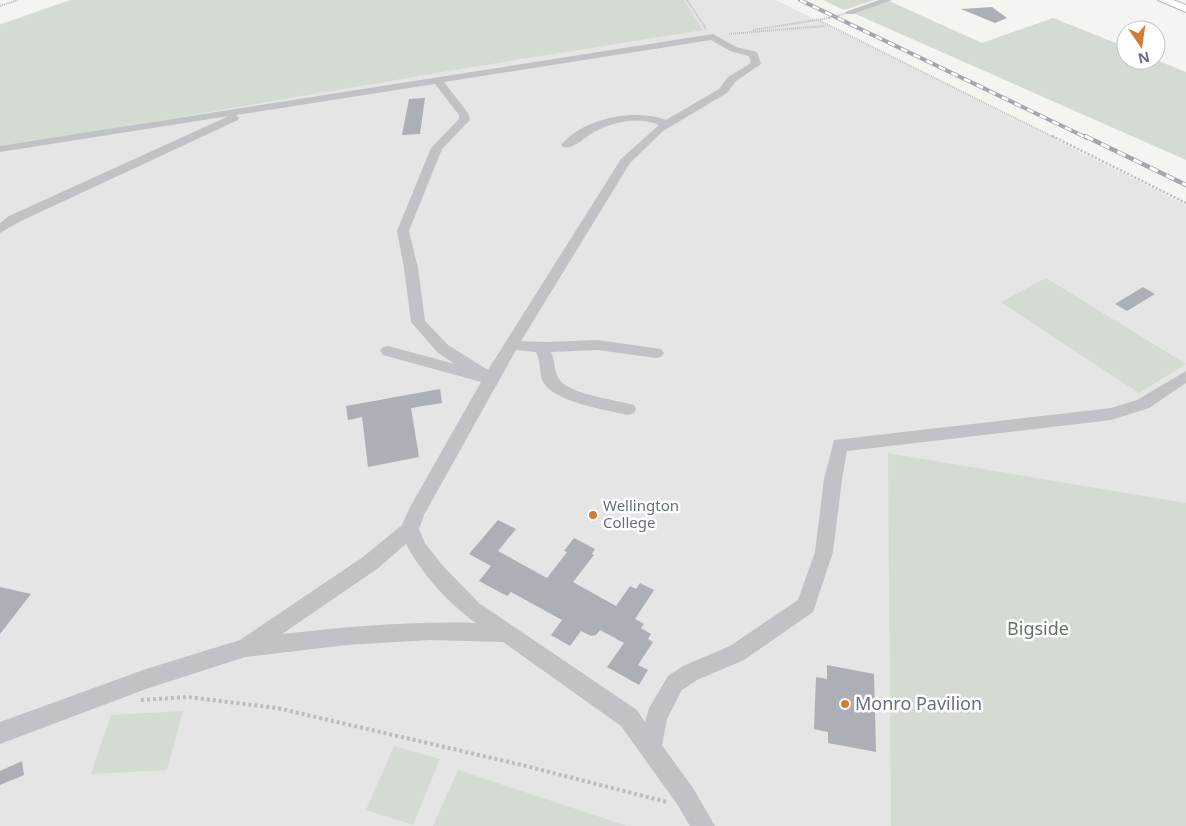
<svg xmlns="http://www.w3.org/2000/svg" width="1186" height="826" font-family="'Noto Sans',sans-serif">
  <rect width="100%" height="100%" fill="#f4f4f1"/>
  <!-- built -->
  <path fill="#e4e5e4" d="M69,0H776L1186,205V826H0V24Z"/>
  <!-- green -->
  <path fill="#d4dbd2" d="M72,0H684L703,30L448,71L0,148V25Z
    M823,0H875L844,10Z
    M887,0L982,43L1053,18L1126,47V60H1156L1186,72V160L851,12Z
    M1046,278L1186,364L1139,393L1001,302Z
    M888,453L1186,503V826H891Z
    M183,711L167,770L91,774L111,715Z
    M394,746L440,759L413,825L366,810Z
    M458,770L627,826H433Z"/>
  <!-- building -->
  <path fill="#acb0b6" d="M992,7L1007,18L995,23L961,9Z
    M425,98L420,134L402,135L409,99Z
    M1143,287L1155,294L1127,311L1115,304Z
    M440,389L442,403L411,408L419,457L368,467L362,417L348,420L346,406Z
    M498,520L516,529L498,551L547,578L567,552L564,551L574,538L595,549L592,554L594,555L573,582L616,606L630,586L636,589L640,583L654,590L635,619L644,624L641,628L651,634L648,639L653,642L638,665L648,670L639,685L607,667L624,643L600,630L596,635L591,636L581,631L570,646L551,635L562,620L511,592L507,596L479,581L491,566L469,554Z
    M0,587L31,594L0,634Z
    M827,665L874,674L876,752L828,743V732L814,729L816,677L827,679Z
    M22,761L24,775L0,785V771Z"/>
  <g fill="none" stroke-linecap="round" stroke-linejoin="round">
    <defs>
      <path id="major" d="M1158,0H1173L1186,5V12Z"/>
    </defs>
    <!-- major casing -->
    <use href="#major" stroke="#b4b6ba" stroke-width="2"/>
    <!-- path-far2 -->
    <path stroke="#bcbdc0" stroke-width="2" stroke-dasharray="1 1" stroke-linecap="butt" d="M687,0L706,29
      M0,6L18,0
      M818,20L1055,138
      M753,30L829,18
      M729,34L825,26"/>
    <!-- path-far1 -->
    <path stroke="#bcbdc0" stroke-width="2.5" stroke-dasharray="2 2" stroke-linecap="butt" d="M1052,136L1186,203"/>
    <!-- path -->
    <path stroke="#bcbdc0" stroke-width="4" stroke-dasharray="3 3" stroke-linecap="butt" d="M141,700L188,697L277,708L522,765L667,802"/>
    <!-- minor -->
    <path fill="#c0c2c6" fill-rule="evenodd" d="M879,0H892L853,14H847L845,12Z
      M713,34L736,47L757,52L761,64L736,81L727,93L663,131L630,163L521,341L545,342L598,340L661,349L664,353L661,357L656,358L598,350L551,352C555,360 554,372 559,379C568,394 616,400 634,405L636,409L634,413L628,415C607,410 554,402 543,382C539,373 541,362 536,352L516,350L424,515L419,529L425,543L443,566L479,603L637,710L645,722L649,708L668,676L683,666L730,646L798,600L815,552L824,479L834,440L1111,408L1137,400L1186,371V383L1149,408L1111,420L847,451L842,479L833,552L813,612L744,660L697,680L682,690L667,719L662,745L693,788L715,826H690L677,804L621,726L503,642L430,640L347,645L245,657L146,689L0,744V722L146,669L240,640L363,557L402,525L409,509L481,382L383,355L380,351L383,347L388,346L455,364L438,353L411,322L404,268L397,231L431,148L459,119V115L435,84L236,115L239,118L238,120L19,222L0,233V223L9,216L229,116L0,152V146ZM711,40L730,51L749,56L751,63L728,77L719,89L666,120C635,108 583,118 561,145L563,147C573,150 585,137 594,132C614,122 637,116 659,125L621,159L488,370L448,345L425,321L418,268L409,231L442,149L470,120L468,113L444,82ZM406,544C422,574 448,603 476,623C411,621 347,627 282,634L377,569Z"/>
    <!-- major -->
    <use href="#major" fill="#fff" fill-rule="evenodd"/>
    <defs>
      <path id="rail-far1" d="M800,0L1087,138"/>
      <path id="rail" d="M1085,136L1186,185"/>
    </defs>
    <!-- rail-far1 casing -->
    <use href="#rail-far1" stroke="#a3a6ac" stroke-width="4"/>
    <!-- rail casing -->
    <use href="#rail" stroke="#a3a6ac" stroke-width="4.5"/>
    <!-- rail-far1 -->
    <use href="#rail-far1" stroke="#fff" stroke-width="2.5" stroke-dasharray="7" stroke-linecap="butt"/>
    <!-- rail -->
    <use href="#rail" stroke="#fff" stroke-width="3" stroke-dasharray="9" stroke-linecap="butt"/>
    <!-- path-bridge -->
    <path stroke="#bcbdc0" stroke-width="2" stroke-dasharray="1 1" stroke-linecap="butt" d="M829,18L850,12"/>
  </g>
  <!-- markers -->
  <g fill="#d47a31" stroke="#fff" stroke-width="2">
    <circle cx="593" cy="515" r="5"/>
    <circle cx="845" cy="704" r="5"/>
  </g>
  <g text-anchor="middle" stroke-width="5" stroke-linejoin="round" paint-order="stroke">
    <!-- poi labels -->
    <g font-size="15" fill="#666e7f" stroke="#fff" text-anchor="start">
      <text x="603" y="511">Wellington<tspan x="603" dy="17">College</tspan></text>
    </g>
    <!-- near-park labels -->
    <g font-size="18" fill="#647764" stroke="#fff">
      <text x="1038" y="635">Bigside</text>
    </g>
    <!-- near-poi labels -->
    <g font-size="18" fill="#666e7f" stroke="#fff" text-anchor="start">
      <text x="855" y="710">Monro Pavilion</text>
    </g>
  </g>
  <!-- north arrow -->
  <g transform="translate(1141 45) rotate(167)"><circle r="24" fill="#ffffff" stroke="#c2c5cc"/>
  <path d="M0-4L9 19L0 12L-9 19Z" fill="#d47a31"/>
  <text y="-8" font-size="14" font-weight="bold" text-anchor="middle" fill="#666e7f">N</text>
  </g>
</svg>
